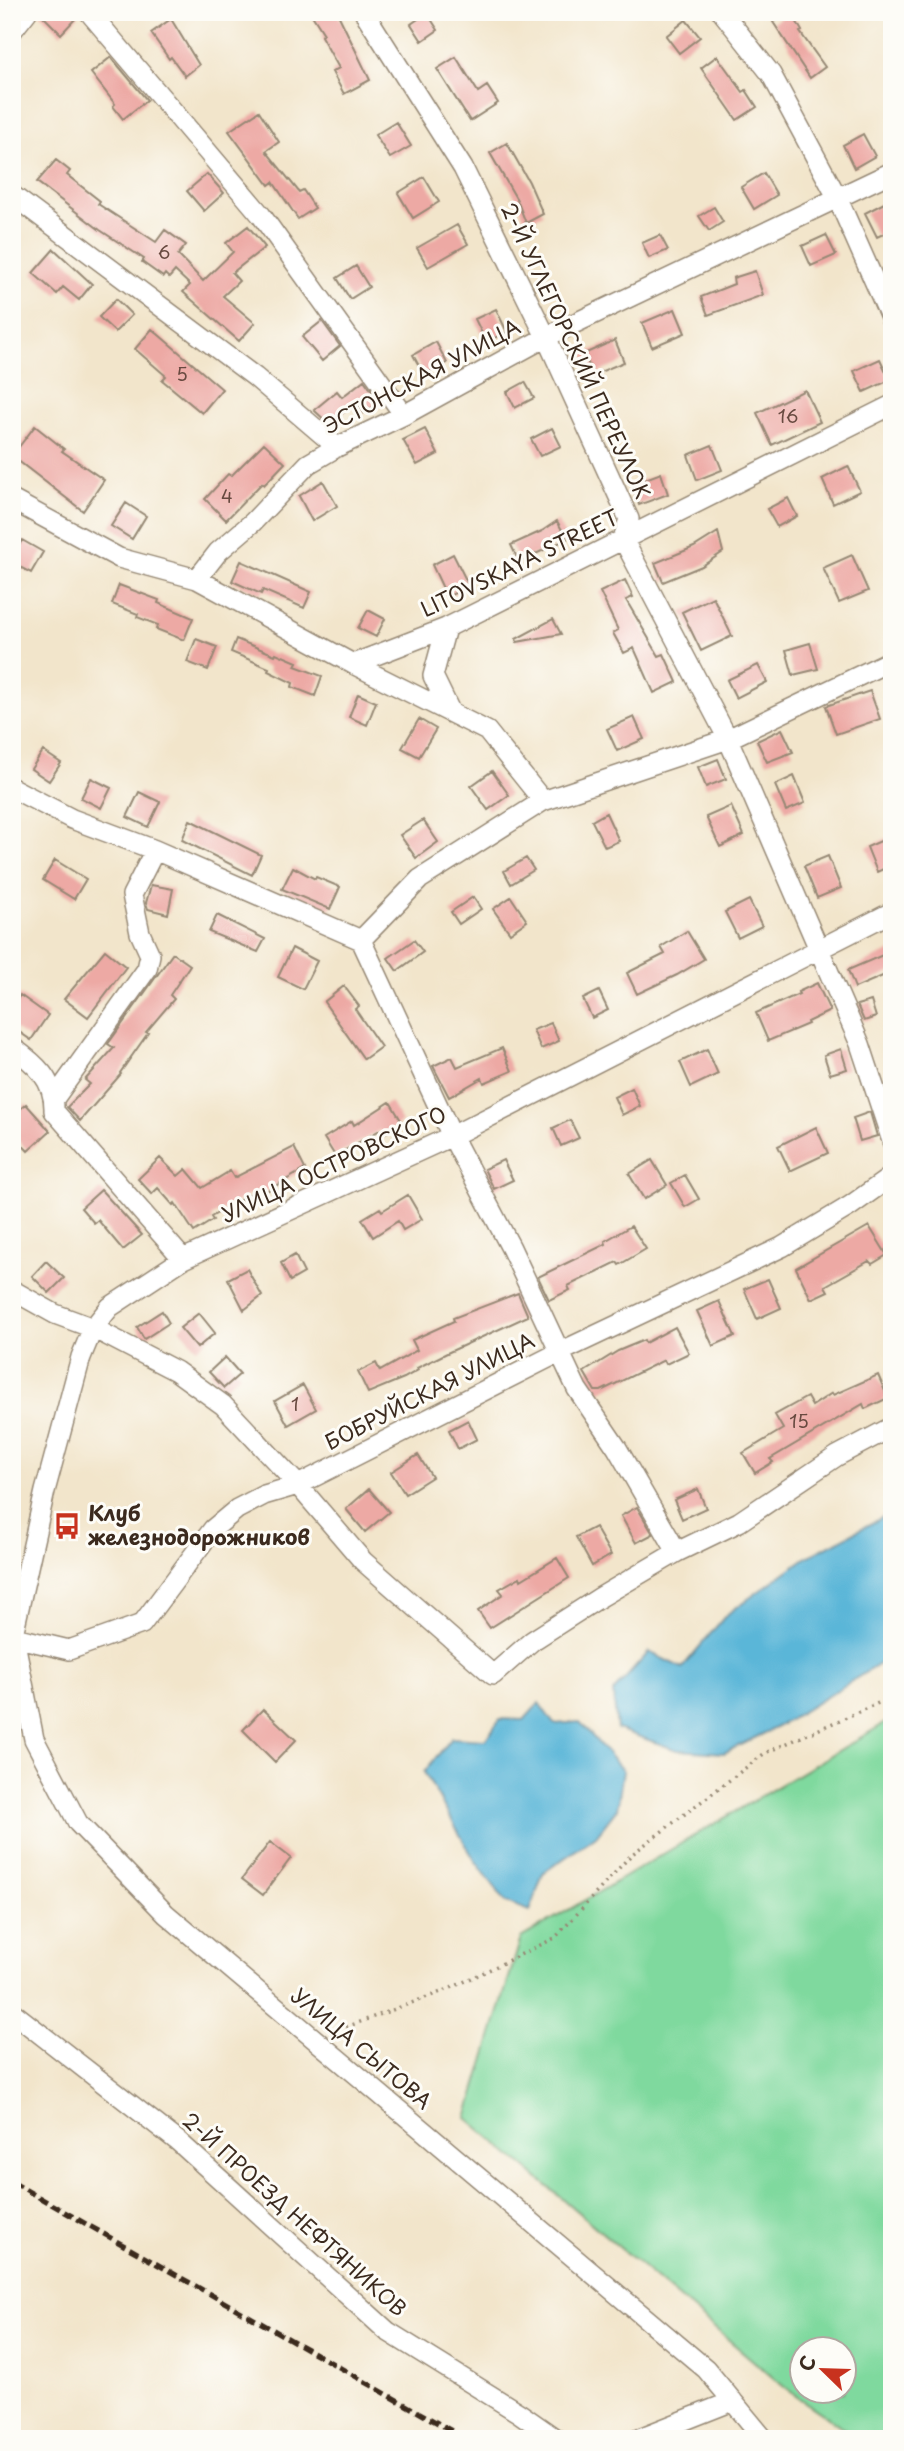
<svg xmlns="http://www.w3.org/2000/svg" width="904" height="2451" font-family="'Playpen Sans',sans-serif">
  <rect width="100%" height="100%" fill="#fdfcf7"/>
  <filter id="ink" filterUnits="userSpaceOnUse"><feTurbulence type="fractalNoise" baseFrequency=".0143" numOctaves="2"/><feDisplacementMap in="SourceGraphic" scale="14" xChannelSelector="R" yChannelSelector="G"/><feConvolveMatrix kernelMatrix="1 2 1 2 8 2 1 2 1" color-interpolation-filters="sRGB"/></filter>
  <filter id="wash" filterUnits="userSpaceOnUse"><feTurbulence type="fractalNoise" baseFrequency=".00686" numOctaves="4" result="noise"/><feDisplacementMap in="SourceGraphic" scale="28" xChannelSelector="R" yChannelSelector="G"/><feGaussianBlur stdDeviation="1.57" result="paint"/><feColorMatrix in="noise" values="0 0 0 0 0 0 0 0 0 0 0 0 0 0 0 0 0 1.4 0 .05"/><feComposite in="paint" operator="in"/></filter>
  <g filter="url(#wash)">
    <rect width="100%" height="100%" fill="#f2e5cb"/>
    <!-- green -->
    <path fill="#7fd99e" stroke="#5d825e" stroke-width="2" fill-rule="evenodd" d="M892,1719V2439H860L790,2392L467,2118L521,1938ZM802,2350H844V2392H802Z"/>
    <!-- water -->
    <path fill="#5ab6d8" stroke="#4a707b" stroke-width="2" d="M885,1516H892V1656L779,1726L724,1753L677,1750L617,1729L613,1692L649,1652L682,1668L726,1615L805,1558Z
      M539,1703L554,1724L580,1722L623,1771L617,1809L596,1836L543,1873L530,1911L506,1902L474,1859L424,1772L452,1738L485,1740L500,1719L524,1720Z"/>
    <g id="blocks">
      <!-- building -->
      <path fill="#eda9a4" d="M39,12H77L78,16L61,34Z
        M310,12H337L370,80L344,94L332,72L339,68L321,36L324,34Z
        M791,12L802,31L800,32L825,67L810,78L773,22Z
        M427,13L438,30L422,41L411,24Z
        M171,19L199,65L185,76L171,57L169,59L151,33Z
        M686,20L700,37L679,53L666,36Z
        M717,56L743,92L746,90L757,107L737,120L701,68Z
        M111,57L147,100L123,119L113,106L115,104L91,73Z
        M456,57L478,92L487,86L498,103L470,121L437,69Z
        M259,111L279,142L266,151L299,192L303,190L315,208L298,219L273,182L269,185L229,131Z
        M396,122L411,146L390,158L375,135Z
        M863,134L875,156L854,168L843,145Z
        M507,143L529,182L543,214L526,223L517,200L490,153Z
        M56,160L70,171L67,175L100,201L98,204L156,242L165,230L186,245L178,255L203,281L233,252L226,243L248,226L265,247L232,273L239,281L223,296L255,323L239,341L183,292L190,285L175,271L169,278L165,274L163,277L142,262L144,259L100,230L37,182Z
        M764,173L777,195L754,209L741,187Z
        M207,174L224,193L204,211L187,191Z
        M424,177L439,202L413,218L398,193Z
        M892,199V230L877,237L865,213Z
        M714,207L723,222L709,231L699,216Z
        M457,225L468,244L428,267L417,248Z
        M660,235L668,250L649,258L642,243Z
        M826,235L836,255L811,266L802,246Z
        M54,249L92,284L79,300L63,287L57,294L33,273Z
        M356,266L369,287L350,299L337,278Z
        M755,271L763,295L708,315L701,297L734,284L733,278Z
        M116,299L132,315L115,332L99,317Z
        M496,309L507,332L486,342L475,319Z
        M675,309L685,333L652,347L642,323Z
        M322,321L340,346L322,361L302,337Z
        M152,329L222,389L202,413L162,380L166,376L135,349Z
        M615,340L624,362L593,375L584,354Z
        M436,342L447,363L424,375L413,355Z
        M880,359L890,380L864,392L854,371Z
        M364,380L380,402L364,413L356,402L329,424L314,410L337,391L342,397Z
        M525,382L534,398L515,408L507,392Z
        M805,390L820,422L772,445L757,413Z
        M35,426L64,449L62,451L104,480L83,511L12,456Z
        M552,428L561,446L540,456L531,439Z
        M425,429L438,454L417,465L403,440Z
        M264,443L285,463L264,485L262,483L226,520L205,499L228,474L231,476Z
        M712,445L722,470L697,480L688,455Z
        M848,466L860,491L833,504L822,479Z
        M661,473L668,494L639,505L632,484Z
        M323,481L337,506L312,521L299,496Z
        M788,498L797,516L777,527L767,509Z
        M126,503L146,516L132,539L111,526Z
        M557,521L567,539L519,562L511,545L542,531Z
        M718,532L723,552L702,566L663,582L655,563L694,547Z
        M22,540L43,552L31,573L12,563V558Z
        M453,554L469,586L447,597L432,565Z
        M852,555L868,591L839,603L823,568Z
        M241,561L311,592L304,608L263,590L261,594L232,581Z
        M625,580L633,597L626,600L659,656L664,654L677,682L654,693L634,648L624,653L613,633L618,630L600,592Z
        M119,585L159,600L158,603L193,618L184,640L156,629L158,625L137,617L138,614L112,604Z
        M713,597L732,636L701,651L682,612Z
        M368,610L385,619L376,637L358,628Z
        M553,619L561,634L517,642L516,639Z
        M196,639L217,647L208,670L187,662Z
        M236,639L275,655L276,653L297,662L295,666L322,676L315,696L292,687L293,683L268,671L269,668L231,652Z
        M810,643L818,669L793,675L786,650Z
        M758,665L767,682L736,698L727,680Z
        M870,691L880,719L836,734L826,706Z
        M358,694L376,702L367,725L349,717Z
        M634,717L644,739L617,751L607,729Z
        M419,719L436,729L419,757L402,748Z
        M782,729L793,752L767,762L757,741Z
        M43,751L61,763L49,781L31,769Z
        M718,759L726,779L706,787L698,767Z
        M492,771L509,795L488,810L471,786Z
        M794,776L805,803L786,811L775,785Z
        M91,778L111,788L101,808L81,798Z
        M139,792L160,802L148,827L127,817Z
        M731,806L744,835L720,847L706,817Z
        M606,813L619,841L605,847L592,821Z
        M190,820L261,855L252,875L182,840Z
        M423,820L438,842L416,858L400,835Z
        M892,836V865L877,872L867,847Z
        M828,856L841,888L817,898L804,866Z
        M526,858L534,870L511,884L504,871Z
        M55,860L86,879L74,899L43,880Z
        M293,867L315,879L316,877L340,887L330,909L282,889Z
        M151,885L173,889L168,914L148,909L146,903Z
        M473,897L481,909L459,924L451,912Z
        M511,897L527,921L510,933L493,909Z
        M749,900L762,926L738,938L725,912Z
        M217,915L265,939L258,952L209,932Z
        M687,931L704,959L677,975L637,994L627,973L665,954L661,947Z
        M414,940L423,952L397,971L388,958Z
        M292,948L317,961L303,989L278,977Z
        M105,950L126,967L88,1017L64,999Z
        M892,951V972L855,988L848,970Z
        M173,953L190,965L170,995L174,999L146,1032L148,1033L120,1073L121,1074L80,1121L67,1107L90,1084L85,1080L114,1048L108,1044Z
        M817,983L830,1011L807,1022L808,1024L768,1041L756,1013L799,994L798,992Z
        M344,986L359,1006L355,1009L381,1047L364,1059L324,1002Z
        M599,991L608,1010L592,1018L583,999Z
        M20,995L48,1015L31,1040L12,1027V1007Z
        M871,1001L876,1017L864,1021L857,1005Z
        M551,1023L559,1041L541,1049L533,1030Z
        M502,1048L512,1071L484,1083L482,1078L449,1097L433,1066L452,1057L457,1067Z
        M707,1049L718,1074L691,1087L680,1062Z
        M841,1049L847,1069L830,1074L824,1055Z
        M632,1088L640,1106L622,1115L614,1097Z
        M390,1102L402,1122L382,1135L380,1130L335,1156L324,1138L352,1121L354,1125Z
        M26,1104L50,1131L28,1151L12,1134V1116Z
        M870,1112L877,1136L860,1141L853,1118Z
        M570,1120L579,1138L561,1146L553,1128Z
        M816,1127L828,1153L790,1171L778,1146Z
        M294,1147L305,1169L254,1198L252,1193L211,1217L213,1220L194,1232L175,1203L173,1205L158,1188L152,1194L138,1179L160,1158L178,1176L186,1169L202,1188L230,1171L234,1178Z
        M503,1160L513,1180L494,1189L484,1169Z
        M652,1160L667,1185L644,1199L629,1174Z
        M685,1175L699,1199L685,1207L671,1183Z
        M101,1190L142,1235L123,1250L98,1220L94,1223L81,1208Z
        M408,1195L422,1219L403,1230L398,1221L373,1237L362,1219L380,1208L382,1211Z
        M631,1226L646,1249L619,1265L617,1262L568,1286L570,1290L549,1300L538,1277L606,1244L605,1241Z
        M869,1226L887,1255L872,1264L869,1261L825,1286L828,1291L811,1299L796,1268Z
        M295,1255L304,1273L290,1281L281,1263Z
        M46,1261L64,1278L49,1293L32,1276Z
        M247,1269L262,1296L244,1310L228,1279Z
        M768,1279L781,1308L757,1319L744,1289Z
        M518,1293L528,1316L447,1353L417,1368L418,1370L404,1378L368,1393L358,1372L376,1363L380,1371L417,1350L412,1340L454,1321L453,1318Z
        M719,1301L735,1336L713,1346L697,1311Z
        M162,1311L169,1323L144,1339L137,1327Z
        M199,1313L215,1333L197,1348L180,1328Z
        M675,1327L689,1353L666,1364L664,1360L601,1391H595L584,1372L618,1351L644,1340L645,1343Z
        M225,1357L240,1374L224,1388L209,1372Z
        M878,1375L888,1398L865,1409L863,1404L770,1459L773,1462L755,1473L743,1453L783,1429L775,1415L807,1397L812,1406L832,1393L833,1395Z
        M303,1385L316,1409L288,1425L275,1401Z
        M468,1420L477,1439L458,1449L449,1430Z
        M418,1455L432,1477L405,1494L391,1472Z
        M369,1489L389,1512L365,1532L346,1509Z
        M698,1489L706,1508L682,1519L674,1500Z
        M637,1507L653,1534L636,1543L621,1516Z
        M595,1527L611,1555L592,1566L576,1537Z
        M557,1558L569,1578L490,1628L478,1611L503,1594L499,1589L520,1577L521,1580Z
        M263,1709L296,1740L275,1762L243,1730Z
        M270,1842L291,1858L263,1895L242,1879Z"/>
    </g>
  </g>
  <g filter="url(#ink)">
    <use href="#blocks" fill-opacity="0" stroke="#968874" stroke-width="2"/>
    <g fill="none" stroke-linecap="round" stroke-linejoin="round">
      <defs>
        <path id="minor" d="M89,12L261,215L404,415
          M364,12L463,168L546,337L629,519L623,539L728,739L860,1044L892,1141
          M722,12L771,74L837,197L892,321
          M12,31L27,12
          M12,195L255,377L337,447
          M12,500L119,558L197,579L353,664L487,731L543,801
          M197,579L218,552L253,522L308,464L337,447L404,415L546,337L892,172
          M446,628L433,676L451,713
          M353,664L446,628L892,405
          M12,788L72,819L155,850L361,940
          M361,940L452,1136L511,1248L577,1389L617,1448L677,1552
          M361,940L420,879L543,801L728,739L892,660
          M12,1047C36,1064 55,1080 54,1111L183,1259
          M54,1099L147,969L150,955L140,933L132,895L155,850
          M12,1290L55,1314L93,1328L176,1371L223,1405L298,1485L363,1561L493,1675L532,1641L599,1598L677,1552L739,1522L837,1456L892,1427
          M12,1639L45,1491L81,1357L93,1328L110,1307L183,1259L452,1136L892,912
          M12,2012L179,2142L387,2331L519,2413L556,2439
          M637,2439L733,2401
          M764,2439L706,2369L166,1914L78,1823L34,1739L14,1637L69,1650L142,1624L213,1529L237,1509L264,1495L298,1485L558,1353L782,1247L850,1206L892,1176"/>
      </defs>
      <!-- minor casing -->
      <use href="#minor" stroke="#968874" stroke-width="22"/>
      <!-- path -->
      <path stroke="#968874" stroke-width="3.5" stroke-dasharray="2 5" stroke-linecap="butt" d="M333,2032L449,1989L555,1938L631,1855L765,1753L892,1697"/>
      <!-- minor -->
      <use href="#minor" stroke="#fff" stroke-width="19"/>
      <!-- rail -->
      <path stroke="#3b2a1e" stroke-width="5" stroke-dasharray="10 5" stroke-linecap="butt" d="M12,2182L466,2439"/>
    </g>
  </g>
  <!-- icons -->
  <defs>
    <symbol id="bus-bare" viewBox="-9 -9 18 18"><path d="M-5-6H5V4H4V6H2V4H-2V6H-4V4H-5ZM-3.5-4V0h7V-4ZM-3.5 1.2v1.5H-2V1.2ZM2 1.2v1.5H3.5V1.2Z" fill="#c8321e" stroke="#fdfcf7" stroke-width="2.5" paint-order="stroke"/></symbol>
  </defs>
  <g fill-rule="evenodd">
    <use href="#bus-bare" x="48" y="1507" width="38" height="38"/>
  </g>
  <g text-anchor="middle" stroke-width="6" stroke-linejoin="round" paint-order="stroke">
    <!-- number labels -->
    <g font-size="18" fill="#684a40">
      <text x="164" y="259">6</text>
      <text x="182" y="381">5</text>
      <text x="788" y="423">16</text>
      <text x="227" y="503">4</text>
      <text x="295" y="1411">1</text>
      <text x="799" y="1428">15</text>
    </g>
    <!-- street labels -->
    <g font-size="21" fill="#3b2a1e" stroke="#fdfcf7">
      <text transform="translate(575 351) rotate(65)" y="7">2-Й УГЛЕГОРСКИЙ ПЕРЕУЛОК</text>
      <text transform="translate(422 377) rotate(-28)" y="7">ЭСТОНСКАЯ УЛИЦА</text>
      <text transform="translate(520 564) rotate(-26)" y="7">LITOVSKAYA STREET</text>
      <text transform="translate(334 1165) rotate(-25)" y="7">УЛИЦА ОСТРОВСКОГО</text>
      <text transform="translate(430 1392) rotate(-27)" y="7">БОБРУЙСКАЯ УЛИЦА</text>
      <text transform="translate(361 2049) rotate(40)" y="7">УЛИЦА СЫТОВА</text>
      <text transform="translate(294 2215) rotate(42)" y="7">2-Й ПРОЕЗД НЕФТЯНИКОВ</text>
    </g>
    <!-- poi labels -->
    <g font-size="21" font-weight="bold" fill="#3b2a1e" stroke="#fdfcf7" text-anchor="start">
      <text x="88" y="1521">Клуб<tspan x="88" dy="24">железнодорожников</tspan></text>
    </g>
  </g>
  <!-- margin -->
  <rect width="904" height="2451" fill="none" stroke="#fdfcf7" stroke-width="42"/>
  <!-- north arrow -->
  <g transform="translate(823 2370) rotate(293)"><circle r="33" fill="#fdfcf7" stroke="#afa8a0" stroke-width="2"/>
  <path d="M0-5L12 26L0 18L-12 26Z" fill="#c8321e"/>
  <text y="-10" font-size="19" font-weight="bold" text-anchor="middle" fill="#3b2a1e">С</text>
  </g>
</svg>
